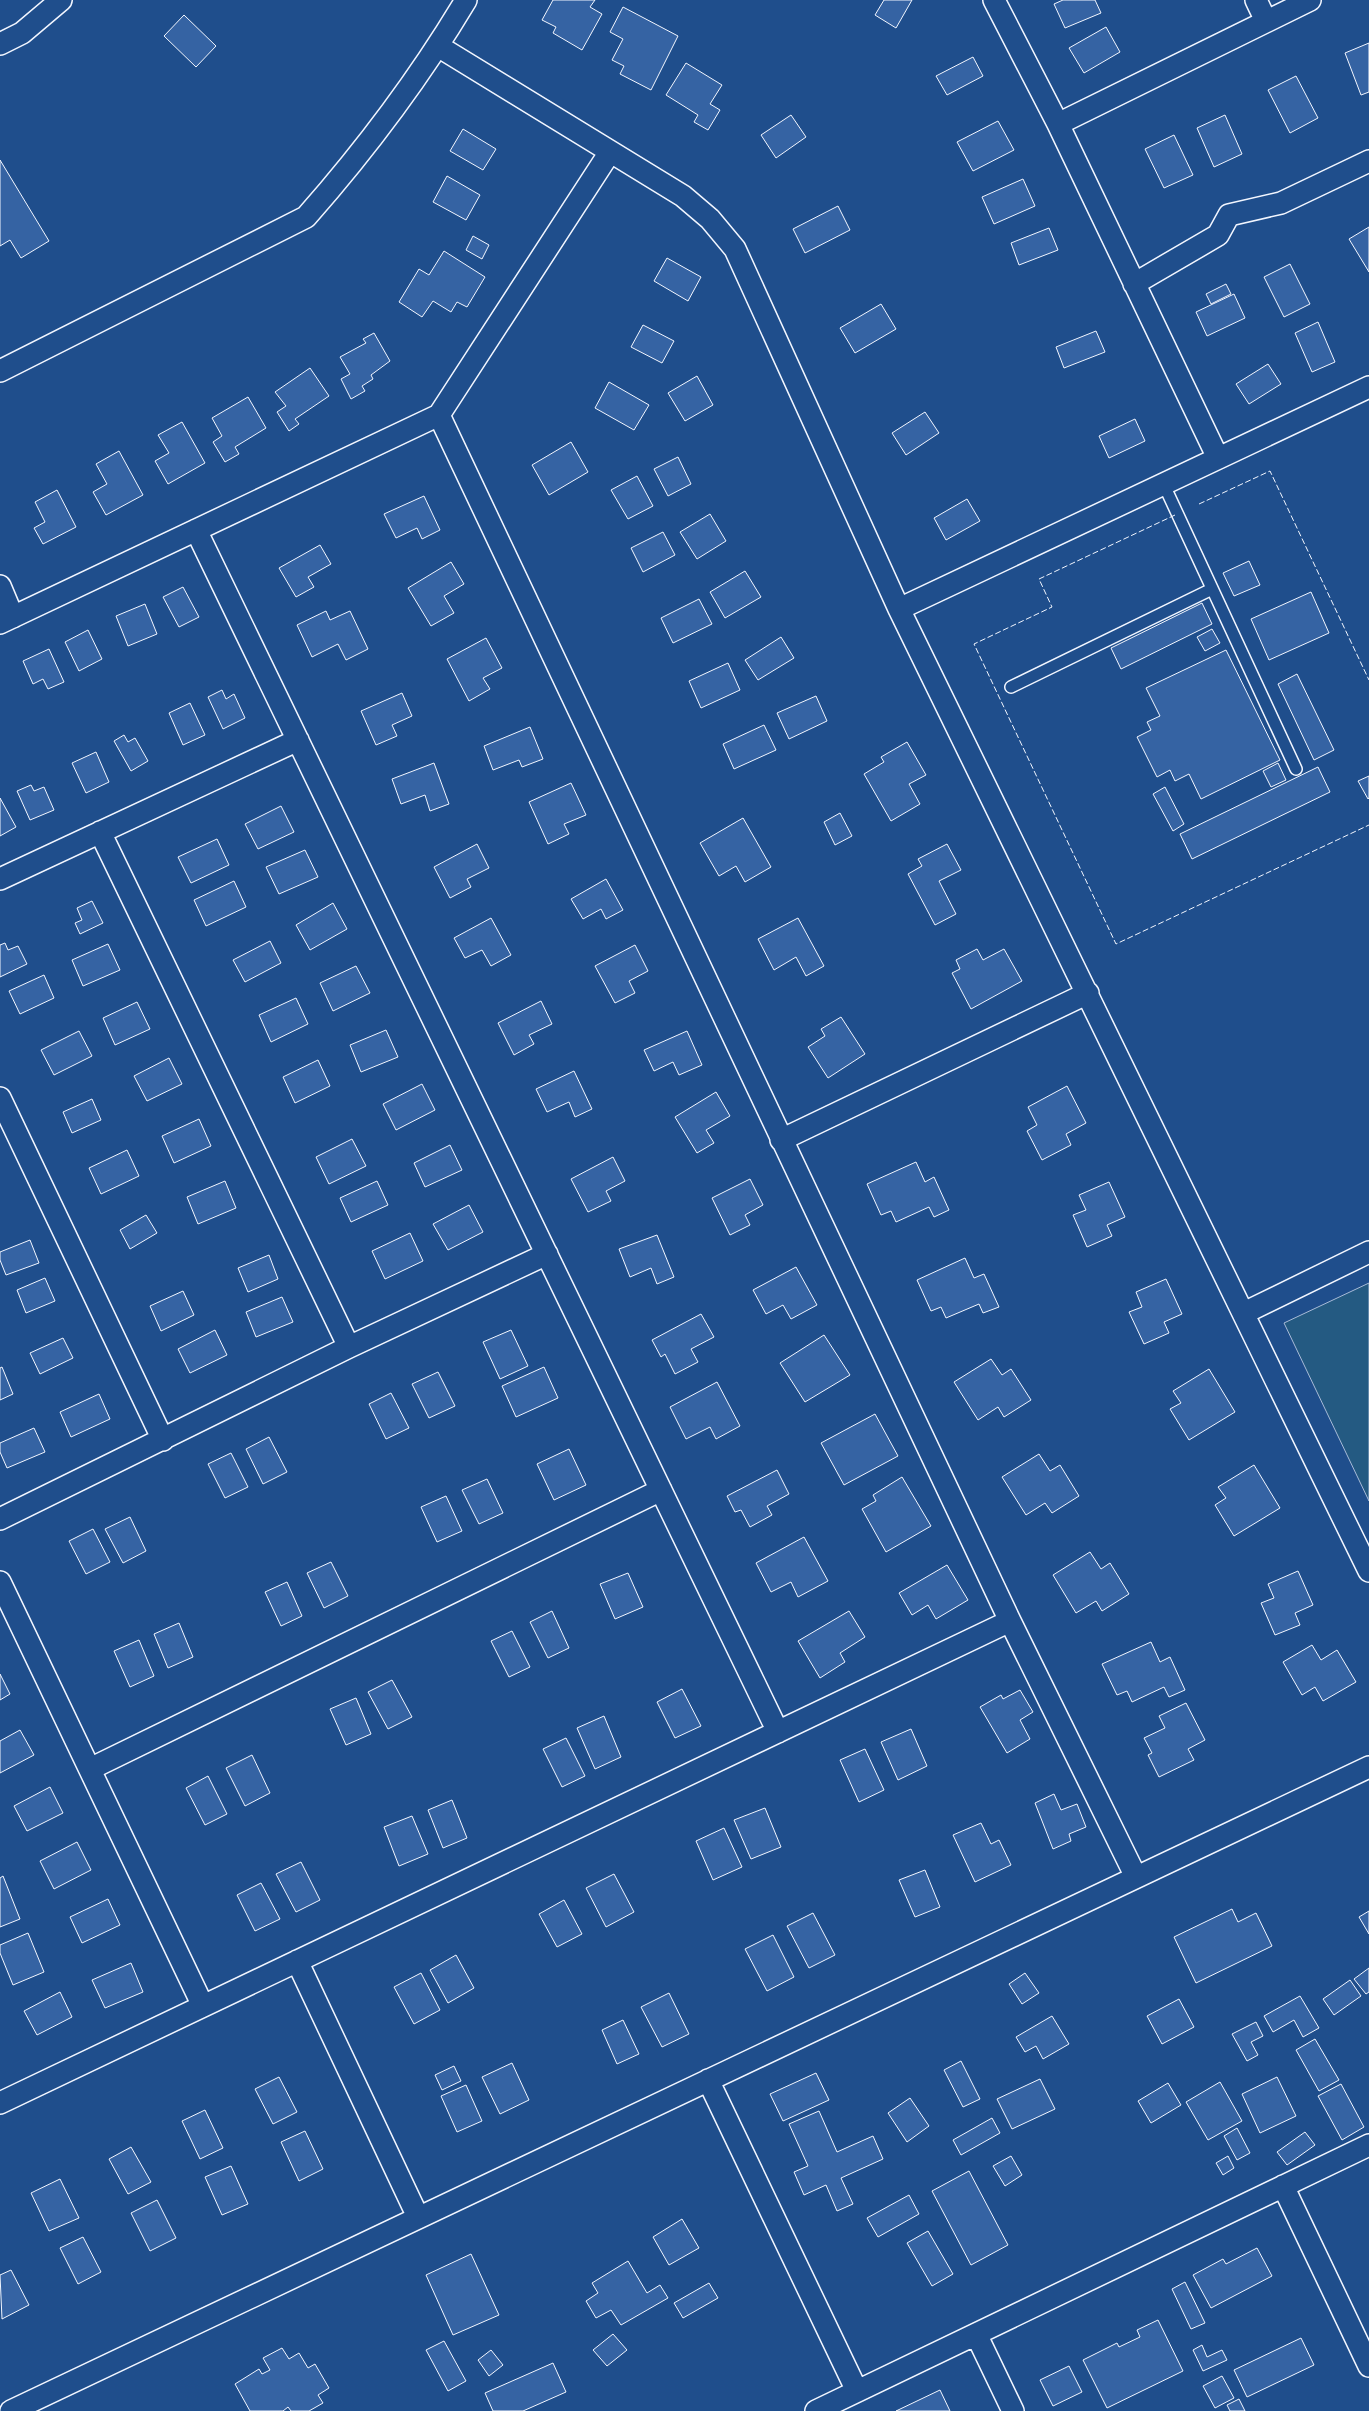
<svg xmlns="http://www.w3.org/2000/svg" width="1369" height="2411" font-family="'Titillium Web',sans-serif">
  <rect width="100%" height="100%" fill="#1f4e8c"/>
  <!-- green -->
  <path fill="#245a82" stroke="#a8bbd7" d="M1369,1283V1501L1284,1323Z"/>
  <!-- building -->
  <path fill="#3563a3" stroke="#f2f6ff" d="M553,0H595L590,7L602,14L582,50L553,33L556,27L542,20Z
    M884,0H912L896,28L875,15Z
    M1063,0H1095L1101,13L1065,28L1054,4Z
    M623,7L678,36L651,90L620,74L624,66L612,60L623,39L610,32Z
    M184,15L216,46L196,67L164,36Z
    M1106,27L1120,52L1084,73L1069,48Z
    M1369,43V92L1361,95L1345,53Z
    M973,57L983,76L947,95L936,76Z
    M686,63L722,85L710,104L720,110L708,130L694,122L698,115L666,95Z
    M1296,76L1318,118L1290,133L1268,90Z
    M791,115L806,137L776,158L761,135Z
    M1225,115L1242,154L1214,167L1197,128Z
    M998,121L1014,150L973,171L957,142Z
    M463,129L496,149L483,170L450,151Z
    M1174,135L1193,175L1164,188L1145,149Z
    M0,160L49,241L21,258L10,240L0,246Z
    M447,176L480,195L466,220L433,202Z
    M1023,179L1035,206L994,224L982,197Z
    M838,206L850,230L805,253L793,229Z
    M1369,227V272L1349,239Z
    M1049,228L1058,250L1019,265L1011,243Z
    M473,236L489,245L482,259L466,250Z
    M444,251L485,277L467,307L457,302L451,312L433,301L422,317L399,302L419,269L429,275Z
    M667,258L701,277L688,301L654,281Z
    M1290,264L1310,304L1284,317L1264,277Z
    M1226,284L1231,294L1211,304L1206,294Z
    M1234,294L1245,318L1207,336L1196,312Z
    M881,304L896,329L855,353L840,328Z
    M1318,322L1335,362L1312,372L1295,333Z
    M643,325L674,341L662,363L631,347Z
    M1096,331L1105,352L1064,368L1056,347Z
    M374,333L390,361L371,375L373,379L362,386L365,391L351,399L341,379L350,374L340,357L366,343L363,339Z
    M1268,364L1281,384L1249,404L1236,384Z
    M310,368L329,396L295,419L299,424L289,431L277,412L286,406L275,392Z
    M697,376L713,405L685,421L668,393Z
    M609,382L649,405L634,430L595,408Z
    M248,397L266,428L235,447L239,454L225,462L213,442L222,436L212,418Z
    M925,412L939,433L906,455L892,433Z
    M1135,419L1145,441L1109,458L1099,436Z
    M182,422L205,463L168,484L155,461L169,453L158,435Z
    M571,442L588,472L549,495L532,465Z
    M119,451L143,495L106,515L93,492L107,484L96,464Z
    M678,457L691,484L668,496L654,469Z
    M637,476L653,506L628,519L611,490Z
    M57,490L76,527L43,544L34,528L45,522L35,502Z
    M424,496L440,530L422,539L417,528L396,538L384,514Z
    M967,499L980,521L946,540L934,518Z
    M710,514L726,541L697,559L680,532Z
    M663,532L675,555L643,572L631,548Z
    M320,545L331,564L308,577L314,587L296,597L279,568Z
    M1249,561L1260,585L1234,596L1223,573Z
    M451,562L464,584L444,596L454,613L431,626L408,588Z
    M745,571L761,597L725,618L710,592Z
    M183,587L199,617L179,627L163,597Z
    M1311,592L1329,633L1269,660L1251,619Z
    M699,599L712,624L673,643L661,618Z
    M1202,603L1212,624L1121,669L1111,648Z
    M145,604L157,634L128,646L116,616Z
    M326,611L330,620L350,611L368,649L346,660L338,644L312,657L297,625Z
    M1212,629L1220,643L1205,651L1197,637Z
    M88,630L102,659L79,671L65,642Z
    M781,637L794,658L758,680L745,660Z
    M486,638L502,668L483,678L490,689L469,701L447,659Z
    M49,649L64,682L48,689L43,679L33,684L23,661Z
    M1226,650L1280,760L1201,799L1189,774L1175,781L1170,770L1157,777L1137,737L1151,730L1147,722L1160,716L1146,688Z
    M728,663L740,690L701,708L689,681Z
    M1297,674L1334,750L1314,760L1278,684Z
    M222,690L226,699L234,694L245,718L223,729L208,697Z
    M402,693L412,716L392,725L397,736L376,745L361,711Z
    M816,696L827,721L789,739L777,713Z
    M190,703L205,735L183,745L169,713Z
    M764,725L776,750L734,769L723,744Z
    M530,727L543,759L522,767L519,760L493,770L484,746Z
    M124,735L128,742L135,738L148,761L131,771L114,741Z
    M907,742L926,775L909,784L920,804L891,821L864,774L884,762L881,757Z
    M96,752L109,782L86,793L72,763Z
    M434,763L449,804L430,811L425,795L401,804L392,779Z
    M1278,763L1286,780L1271,787L1263,771Z
    M1318,767L1330,792L1192,859L1180,834Z
    M1369,776V798L1368,799L1358,781Z
    M571,783L586,815L564,824L569,834L548,844L529,802Z
    M31,785L34,791L44,787L54,810L30,820L17,791Z
    M1165,787L1184,824L1173,831L1153,794Z
    M0,798L16,827L0,836Z
    M281,806L294,832L258,849L245,824Z
    M840,813L852,836L835,845L824,822Z
    M743,818L771,867L745,882L736,866L719,876L700,843Z
    M217,839L229,865L191,883L178,857Z
    M477,844L489,868L467,879L471,887L450,898L434,867Z
    M947,844L961,870L939,881L956,914L935,925L908,874L922,866L918,859Z
    M305,850L318,877L279,894L266,867Z
    M606,879L623,910L606,919L601,909L583,919L571,899Z
    M234,881L246,907L206,926L194,900Z
    M92,901L103,923L80,934L75,923L82,920L77,908Z
    M333,903L347,929L310,950L296,925Z
    M491,918L511,955L491,966L482,950L465,958L454,938Z
    M798,918L824,966L806,976L796,957L774,970L758,939Z
    M270,941L281,963L245,982L233,960Z
    M5,943L8,950L18,946L27,964L0,977V945Z
    M108,944L120,970L83,986L72,960Z
    M635,945L648,971L629,981L635,993L615,1003L595,966Z
    M977,949L983,960L1004,949L1022,981L971,1009L952,973L960,969L956,960Z
    M356,966L370,993L333,1011L320,983Z
    M44,975L54,998L20,1014L9,991Z
    M296,998L308,1024L271,1042L259,1015Z
    M541,1001L552,1024L529,1035L534,1044L514,1055L498,1023Z
    M137,1002L150,1029L115,1045L103,1018Z
    M841,1017L865,1054L828,1078L808,1047L825,1036L821,1029Z
    M386,1030L398,1057L361,1072L350,1045Z
    M79,1031L92,1056L54,1075L41,1050Z
    M687,1031L702,1065L679,1075L673,1062L654,1071L644,1050Z
    M169,1058L182,1084L147,1101L134,1076Z
    M318,1060L330,1086L295,1103L283,1077Z
    M574,1071L592,1109L575,1117L569,1102L547,1112L536,1089Z
    M422,1084L435,1110L396,1130L383,1104Z
    M1067,1086L1086,1123L1066,1134L1071,1145L1042,1160L1027,1131L1037,1125L1028,1107Z
    M716,1092L730,1116L706,1130L714,1143L697,1153L675,1117Z
    M92,1099L101,1120L72,1133L63,1112Z
    M199,1119L211,1146L174,1163L162,1136Z
    M352,1139L366,1166L329,1184L316,1157Z
    M450,1145L462,1170L425,1187L414,1163Z
    M127,1150L139,1176L101,1194L89,1168Z
    M613,1157L625,1181L606,1191L611,1201L588,1212L571,1179Z
    M916,1162L925,1182L934,1177L949,1210L934,1217L929,1207L896,1222L891,1211L881,1215L867,1184Z
    M750,1179L763,1205L745,1215L750,1225L730,1235L712,1198Z
    M225,1181L236,1208L198,1224L187,1197Z
    M377,1181L388,1205L351,1222L340,1198Z
    M1109,1182L1125,1217L1107,1225L1112,1236L1087,1247L1073,1215L1086,1210L1079,1195Z
    M469,1205L483,1232L448,1250L433,1224Z
    M146,1215L157,1233L130,1249L120,1230Z
    M410,1233L423,1261L385,1279L372,1251Z
    M657,1235L674,1277L657,1284L651,1268L630,1277L619,1249Z
    M30,1240L39,1263L6,1275L0,1260V1252Z
    M269,1255L278,1279L248,1292L238,1268Z
    M965,1258L974,1278L984,1274L999,1307L983,1313L979,1304L946,1318L941,1307L931,1311L917,1280Z
    M796,1267L817,1305L791,1319L783,1305L766,1314L753,1290Z
    M45,1278L55,1301L26,1313L17,1290Z
    M1166,1279L1182,1314L1164,1322L1169,1333L1144,1344L1129,1312L1142,1307L1136,1292Z
    M183,1291L194,1315L161,1331L150,1306Z
    M282,1297L293,1322L256,1337L246,1312Z
    M701,1314L714,1337L691,1349L698,1362L675,1374L665,1354L661,1357L652,1340Z
    M215,1330L227,1355L190,1373L178,1349Z
    M511,1330L528,1366L500,1379L483,1342Z
    M824,1335L850,1375L805,1402L780,1363Z
    M63,1338L73,1358L40,1374L30,1353Z
    M991,1359L1002,1375L1011,1369L1031,1400L1004,1417L998,1407L978,1420L954,1382Z
    M2,1367L13,1394L0,1400V1368Z
    M544,1367L558,1398L516,1417L502,1386Z
    M1209,1369L1235,1412L1189,1440L1170,1409L1181,1403L1173,1391Z
    M438,1372L455,1406L429,1418L412,1384Z
    M717,1382L740,1426L716,1439L710,1427L686,1439L670,1407Z
    M391,1393L409,1428L386,1439L369,1404Z
    M99,1394L110,1419L71,1437L60,1412Z
    M875,1414L898,1456L844,1485L821,1443Z
    M34,1428L45,1452L7,1468L0,1452V1443Z
    M269,1437L287,1472L263,1484L246,1449Z
    M569,1449L586,1485L554,1500L537,1464Z
    M231,1453L248,1487L225,1498L208,1464Z
    M1039,1454L1050,1471L1060,1465L1079,1496L1052,1513L1045,1503L1026,1515L1002,1477Z
    M1254,1465L1280,1508L1234,1536L1215,1505L1226,1498L1218,1487Z
    M777,1470L789,1494L767,1506L772,1515L750,1527L741,1510L735,1512L727,1496Z
    M902,1477L931,1526L886,1552L862,1509L876,1501L873,1495Z
    M487,1479L503,1513L479,1524L462,1490Z
    M446,1496L462,1531L437,1542L421,1507Z
    M130,1517L146,1551L123,1563L105,1529Z
    M93,1529L110,1562L86,1574L69,1541Z
    M804,1537L828,1581L798,1597L791,1582L771,1592L756,1563Z
    M1090,1552L1101,1569L1110,1563L1129,1594L1102,1611L1096,1601L1076,1613L1053,1575Z
    M331,1562L348,1596L324,1608L307,1573Z
    M947,1565L968,1600L936,1619L928,1605L912,1615L899,1593Z
    M1298,1571L1313,1605L1295,1613L1300,1625L1275,1635L1261,1603L1274,1598L1268,1584Z
    M628,1573L643,1607L615,1619L600,1584Z
    M287,1582L302,1616L281,1626L265,1592Z
    M552,1611L569,1648L548,1658L530,1622Z
    M849,1611L865,1637L840,1653L845,1662L820,1678L798,1641Z
    M179,1623L193,1657L168,1668L154,1634Z
    M512,1631L530,1667L509,1677L491,1641Z
    M139,1640L154,1676L130,1687L114,1651Z
    M1151,1642L1160,1662L1170,1657L1185,1690L1169,1697L1164,1687L1132,1702L1127,1691L1117,1695L1102,1664Z
    M1312,1645L1321,1660L1337,1650L1356,1682L1323,1701L1315,1687L1302,1695L1283,1662Z
    M0,1674L10,1694L0,1700Z
    M392,1680L412,1717L388,1729L368,1692Z
    M682,1689L701,1726L675,1738L657,1702Z
    M1020,1690L1033,1712L1020,1720L1030,1739L1007,1753L980,1707L1001,1695L1003,1699Z
    M356,1698L371,1734L346,1745L330,1709Z
    M1186,1703L1205,1740L1188,1749L1194,1760L1159,1777L1148,1755L1152,1753L1144,1738L1165,1728L1159,1716Z
    M604,1716L621,1757L595,1769L577,1728Z
    M911,1729L927,1766L898,1780L881,1742Z
    M20,1730L34,1755L0,1773V1741Z
    M566,1738L585,1776L562,1787L543,1749Z
    M865,1749L884,1790L859,1802L840,1760Z
    M252,1755L270,1793L245,1806L226,1768Z
    M208,1776L227,1814L205,1825L186,1788Z
    M50,1787L63,1813L27,1831L14,1806Z
    M1054,1794L1061,1810L1077,1804L1086,1827L1069,1834L1071,1841L1053,1849L1035,1803Z
    M452,1800L467,1838L443,1848L428,1810Z
    M765,1808L781,1847L751,1859L734,1820Z
    M412,1816L428,1854L399,1866L384,1827Z
    M981,1823L991,1844L999,1840L1011,1865L975,1882L953,1835Z
    M724,1828L742,1867L713,1880L696,1841Z
    M77,1842L91,1870L54,1889L40,1861Z
    M301,1862L320,1900L296,1912L276,1874Z
    M925,1870L940,1907L915,1917L899,1880Z
    M614,1874L634,1912L606,1927L586,1888Z
    M3,1876L20,1919L0,1927V1878Z
    M261,1883L280,1919L255,1931L237,1895Z
    M108,1899L120,1925L82,1943L70,1917Z
    M564,1900L582,1934L557,1947L539,1914Z
    M1232,1909L1238,1922L1256,1913L1272,1946L1196,1983L1174,1937Z
    M1369,1911V1934L1359,1917Z
    M813,1913L835,1955L809,1968L787,1926Z
    M28,1933L44,1972L13,1985L0,1953V1945Z
    M773,1935L794,1977L767,1991L745,1949Z
    M456,1955L474,1988L448,2003L430,1970Z
    M131,1963L143,1992L105,2008L92,1980Z
    M1369,1968V1992L1366,1994L1354,1979Z
    M421,1973L440,2010L414,2024L394,1987Z
    M1025,1973L1039,1993L1022,2004L1009,1984Z
    M1350,1980L1361,1996L1334,2015L1323,1999Z
    M60,1992L72,2017L37,2035L24,2011Z
    M669,1993L689,2034L662,2047L641,2007Z
    M1300,1996L1319,2028L1303,2037L1294,2020L1273,2032L1264,2016Z
    M1179,1999L1194,2027L1162,2044L1147,2016Z
    M1052,2016L1069,2044L1043,2059L1036,2046L1025,2052L1016,2037Z
    M623,2020L639,2054L617,2064L602,2030Z
    M1256,2022L1263,2036L1251,2042L1258,2055L1247,2061L1232,2034Z
    M1315,2039L1339,2080L1319,2091L1296,2050Z
    M961,2061L980,2099L963,2107L944,2070Z
    M512,2063L529,2100L500,2114L482,2077Z
    M454,2066L461,2081L442,2090L435,2075Z
    M816,2073L829,2100L783,2121L770,2094Z
    M279,2077L297,2112L273,2124L255,2089Z
    M1277,2077L1296,2116L1260,2133L1242,2094Z
    M1040,2079L1055,2109L1012,2129L997,2099Z
    M1220,2082L1242,2121L1208,2140L1186,2102Z
    M1168,2083L1181,2105L1151,2123L1138,2101Z
    M1341,2084L1364,2127L1342,2140L1318,2096Z
    M466,2085L482,2121L457,2132L441,2096Z
    M910,2098L929,2126L907,2142L888,2113Z
    M205,2110L223,2148L200,2159L182,2121Z
    M819,2111L837,2152L873,2136L883,2159L841,2178L853,2204L837,2211L826,2185L804,2195L794,2172L808,2166L789,2124Z
    M992,2118L1000,2133L961,2155L953,2140Z
    M1237,2128L1250,2153L1237,2160L1224,2136Z
    M305,2131L323,2169L299,2181L281,2142Z
    M1305,2132L1315,2145L1287,2165L1277,2152Z
    M131,2147L151,2182L128,2194L109,2159Z
    M1011,2156L1022,2175L1005,2186L993,2166Z
    M1228,2156L1234,2168L1223,2175L1216,2163Z
    M231,2166L248,2204L222,2215L205,2177Z
    M969,2171L1008,2245L971,2265L932,2191Z
    M60,2179L79,2218L49,2231L31,2193Z
    M909,2195L919,2214L878,2237L867,2218Z
    M157,2200L176,2238L150,2251L131,2213Z
    M682,2219L699,2248L669,2265L653,2237Z
    M928,2231L953,2274L932,2286L907,2243Z
    M83,2237L101,2272L78,2284L60,2248Z
    M1257,2248L1272,2276L1211,2308L1193,2275L1223,2259L1226,2264Z
    M471,2254L499,2315L453,2335L426,2275Z
    M628,2261L647,2293L660,2285L668,2298L621,2325L611,2310L596,2318L586,2301L598,2293L592,2283Z
    M11,2270L29,2305L2,2319L0,2275Z
    M1185,2282L1205,2323L1191,2329L1172,2289Z
    M709,2283L718,2298L683,2318L674,2303Z
    M1158,2320L1183,2371L1107,2408L1083,2360L1117,2343L1119,2347L1140,2337L1137,2330Z
    M613,2334L627,2350L607,2366L593,2350Z
    M1301,2338L1314,2365L1247,2397L1234,2370Z
    M444,2341L466,2381L448,2391L426,2350Z
    M1202,2345L1207,2357L1222,2350L1227,2360L1203,2371L1193,2350Z
    M282,2348L289,2359L299,2353L308,2368L315,2364L329,2388L318,2395L323,2403L309,2411H291L288,2407L283,2411H250L235,2384L259,2369L262,2374L270,2370L263,2358Z
    M491,2350L503,2365L489,2376L478,2360Z
    M553,2363L566,2392L523,2411H493L485,2393Z
    M1069,2366L1082,2392L1053,2406L1040,2380Z
    M1222,2376L1234,2398L1215,2408L1203,2386Z
    M940,2390L950,2411H896Z
    M1239,2399L1245,2411H1230L1227,2405Z"/>
  <g fill="none" stroke-linecap="round" stroke-linejoin="round">
    <defs>
      <path id="lane" d="M1164,485L1296,769
        M1011,687L1212,589"/>
      <path id="street" d="M994,0L1058,124L1218,458
        M1256,0L1266,21
        M0,44L22,33L61,0
        M438,46L683,196L710,219L735,249L899,609L1369,1571
        M1058,124L1310,0
        M610,152L439,415L1010,1621L1136,1877
        M1134,284L1218,235L1229,215L1281,203L1369,161
        M0,371L306,217C365,150 420,77 466,0
        M196,530L778,1732
        M0,586L13,617
        M899,609L1369,387
        M0,623L439,415
        M100,832L349,1347
        M0,879L298,740
        M0,1098L163,1440
        M781,1140L1088,993
        M1244,1313L1369,1252
        M0,1519L349,1347L547,1254
        M0,1582L203,2006
        M90,1769L661,1490
        M297,1961L418,2217
        M708,2080L857,2391
        M0,2103L1010,1621
        M1283,2186L1369,2366
        M976,2334L1013,2411
        M11,2411L1369,1767
        M816,2411L1369,2145"/>
    </defs>
    <!-- lane casing -->
    <use href="#lane" stroke="#f2f6ff" stroke-width="14"/>
    <!-- street casing -->
    <use href="#street" stroke="#f2f6ff" stroke-width="24"/>
    <!-- lane -->
    <use href="#lane" stroke="#1f4e8c" stroke-width="11"/>
    <!-- street -->
    <use href="#street" stroke="#1f4e8c" stroke-width="21"/>
    <!-- fence -->
    <path stroke="#f2f6ff" stroke-width="1" stroke-dasharray="6 2.5" stroke-linecap="butt" d="M1199,504L1270,471L1369,680
      M1175,515L1039,579L1052,607L974,644L1116,944L1369,825"/>
  </g>
</svg>
